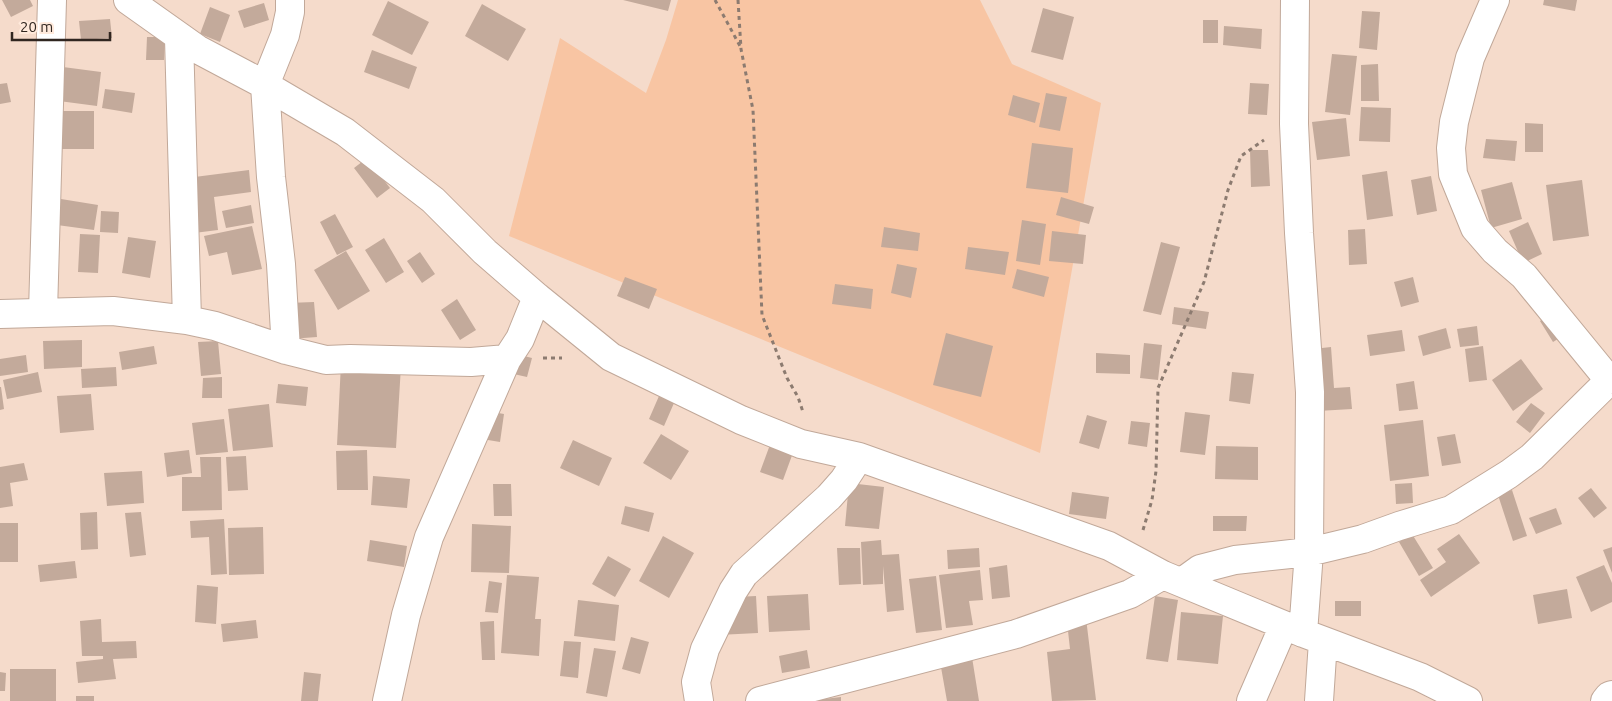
<svg xmlns="http://www.w3.org/2000/svg" width="1612" height="701" font-family="Ubuntu,sans-serif">
  <rect width="100%" height="100%" fill="#f5dbcb"/>
  <!-- green -->
  <path fill="#f8c5a3" d="M678,0H980L1012,64L1101,103L1040,453L509,236L560,38L646,93L666,40Z"/>
  <!-- building -->
  <path fill="#c3aa9b" d="M2,0H30L33,6L11,17Z
    M623,0H671L668,11Z
    M1544,0H1577L1575,11L1543,5Z
    M388,1L429,22L412,55L372,35Z
    M264,3L269,20L244,28L238,11Z
    M482,4L526,29L508,61L465,36Z
    M210,7L230,15L220,42L200,34Z
    M1043,8L1074,17L1063,60L1031,52Z
    M1362,11L1380,12L1377,50L1359,48Z
    M110,19L112,38L81,40L79,21Z
    M1203,20H1218V43H1203Z
    M1224,26L1262,29L1261,49L1223,45Z
    M147,37H165L164,60H146Z
    M372,50L417,67L409,89L364,72Z
    M1332,54L1357,56L1350,115L1325,112Z
    M1378,64L1379,101H1361V65Z
    M63,67L101,72L97,106L59,101Z
    M7,83L11,102L0,104V84Z
    M1250,83L1269,84L1267,115L1248,114Z
    M105,89L135,93L132,113L102,108Z
    M1046,93L1067,97L1060,131L1039,127Z
    M1013,95L1040,103L1035,123L1008,115Z
    M1361,107L1391,108L1390,142L1359,141Z
    M45,111H94V149H45Z
    M1346,118L1350,156L1317,160L1312,122Z
    M1525,123L1543,124V152H1525Z
    M1486,139L1517,141L1515,161L1483,158Z
    M1032,143L1073,148L1068,193L1026,188Z
    M1250,150H1268L1270,186L1251,187Z
    M367,158L390,188L377,198L354,168Z
    M249,170L251,192L214,197L218,230L186,234L179,179Z
    M1387,171L1393,216L1367,220L1362,175Z
    M1431,176L1437,211L1417,215L1411,180Z
    M1582,180L1589,236L1553,241L1546,185Z
    M1512,182L1522,219L1491,228L1481,190Z
    M1061,197L1094,207L1089,224L1056,215Z
    M61,199L98,205L94,230L57,225Z
    M251,205L254,223L226,228L222,211Z
    M101,211L119,212L118,233L100,232Z
    M335,214L353,247L337,255L320,222Z
    M1022,220L1046,224L1040,265L1016,261Z
    M1528,222L1542,254L1523,263L1509,231Z
    M252,226L262,269L232,275L227,252L209,256L204,236Z
    M884,227L920,233L918,251L881,247Z
    M1365,229L1367,264L1349,265L1348,230Z
    M1052,231L1086,235L1083,264L1049,261Z
    M80,234L100,235L98,273L78,272Z
    M128,237L156,241L150,278L122,273Z
    M384,238L404,272L386,283L365,250Z
    M1161,242L1180,247L1161,315L1143,311Z
    M968,247L1009,252L1005,275L965,269Z
    M346,251L370,291L338,310L314,270Z
    M420,252L435,274L422,283L407,261Z
    M897,264L917,268L911,298L891,293Z
    M1017,269L1049,277L1044,297L1012,288Z
    M625,277L657,289L649,309L617,296Z
    M1413,277L1419,302L1401,307L1394,282Z
    M835,284L873,289L871,309L832,304Z
    M457,299L476,330L460,340L441,310Z
    M314,302L317,337L290,339L288,303Z
    M1174,307L1209,312L1206,329L1172,324Z
    M1552,313L1566,334L1553,342L1540,321Z
    M1477,326L1479,345L1460,347L1457,329Z
    M1446,328L1451,348L1423,356L1418,336Z
    M1402,330L1405,351L1370,356L1367,335Z
    M946,333L993,346L981,397L933,385Z
    M82,340V367L44,369L43,341Z
    M218,341L221,374L201,376L198,342Z
    M1144,343L1162,345L1158,380L1140,378Z
    M154,346L157,364L122,370L119,352Z
    M1483,346L1487,380L1469,382L1465,349Z
    M1331,347L1334,388L1350,387L1352,409L1318,411L1313,349Z
    M508,352L532,358L527,377L504,372Z
    M1096,353L1130,355V374L1096,373Z
    M26,355L28,372L0,376V359Z
    M1521,359L1543,389L1513,411L1492,380Z
    M341,363L401,366L396,448L337,445Z
    M116,367L117,386L82,388L81,369Z
    M38,372L42,392L7,399L3,380Z
    M1232,372L1254,374L1250,404L1229,401Z
    M222,377V398H202L203,378Z
    M1414,381L1418,409L1399,411L1396,384Z
    M278,384L308,387L306,406L276,403Z
    M0,387H1L4,409L0,410Z
    M91,394L94,430L60,433L57,396Z
    M659,396L674,403L664,426L649,419Z
    M1531,403L1545,413L1530,433L1516,422Z
    M269,404L273,447L233,451L228,409Z
    M487,411L504,414L500,442L482,439Z
    M1185,412L1210,415L1205,455L1180,452Z
    M1087,415L1107,421L1099,449L1079,443Z
    M224,419L228,452L196,455L192,423Z
    M1423,420L1429,476L1390,481L1384,425Z
    M1131,421L1150,423L1147,447L1128,444Z
    M661,434L689,451L671,480L643,463Z
    M1455,434L1461,463L1442,466L1437,437Z
    M573,440L612,458L599,486L560,468Z
    M771,442L794,450L783,480L760,472Z
    M1216,446L1258,447V480L1215,479Z
    M189,450L192,473L167,477L164,453Z
    M367,450L368,490H337L336,451Z
    M246,456L248,490L228,491L226,457Z
    M200,457H221L222,510L182,511V477H201Z
    M24,463L28,480L10,483L13,506L0,508V467Z
    M142,471L144,503L107,506L104,473Z
    M373,476L410,479L407,508L371,505Z
    M849,483L884,487L879,529L845,526Z
    M1412,483L1413,503L1396,504L1395,484Z
    M493,484H511L512,516H494Z
    M1591,488L1607,508L1594,518L1578,498Z
    M1512,490L1527,536L1513,541L1498,495Z
    M1072,492L1109,497L1106,519L1069,514Z
    M625,506L654,513L649,532L621,524Z
    M1556,508L1562,524L1536,534L1529,518Z
    M97,512L98,549L81,550L80,513Z
    M141,512L146,555L130,557L125,513Z
    M1213,516H1247L1246,531H1213Z
    M224,519L227,574L211,575L209,537L191,538L190,521Z
    M0,523H18V562H0Z
    M472,524L511,526L509,573L471,572Z
    M263,527L264,574L229,575L228,528Z
    M1412,534L1433,568L1419,576L1399,542Z
    M1459,534L1480,563L1431,597L1420,580L1446,562L1437,549Z
    M663,536L694,553L669,598L639,581Z
    M370,540L407,546L404,567L367,561Z
    M881,540L882,555L899,554L904,610L887,612L883,566V584L863,585L861,542Z
    M1612,547V573L1603,550Z
    M837,548H860L861,584L839,585Z
    M979,548L980,567L948,569L947,550Z
    M608,556L631,569L615,597L592,584Z
    M75,561L77,578L40,582L38,565Z
    M1007,565L1010,597L992,599L989,568Z
    M1604,565L1612,583V602L1591,612L1576,577Z
    M980,570L983,600L969,601L973,625L946,628L939,575Z
    M507,575L539,577L535,619H541L539,656L501,653Z
    M936,576L942,630L916,633L909,579Z
    M489,581L502,583L498,613L485,612Z
    M197,585L218,587L216,624L195,622Z
    M1567,589L1572,618L1538,624L1533,595Z
    M808,594L810,630L769,632L767,596Z
    M756,596L758,633L718,635L717,598Z
    M1155,596L1178,600L1168,662L1146,659Z
    M578,600L619,605L615,641L574,636Z
    M1335,601H1361V616H1335Z
    M1085,610L1096,700L1052,701L1047,652L1070,649L1066,613Z
    M1181,612L1223,616L1218,664L1177,660Z
    M101,619L102,642L136,641L137,658L113,659L116,679L78,683L76,662L103,659V656H82L80,621Z
    M256,620L258,638L223,642L221,624Z
    M494,621L495,660H482L480,622Z
    M631,637L649,642L640,674L622,669Z
    M564,641L581,642L578,678L560,676Z
    M594,648L616,651L607,697L586,693Z
    M807,650L810,668L782,673L779,656Z
    M971,651L979,701H947L939,656Z
    M10,669H56V701H10Z
    M0,672L6,673L5,691H0Z
    M304,672L321,674L318,701H301Z
    M76,696H94V701H76Z
    M841,697V701H815V700Z"/>
  <g fill="none" stroke-linecap="round" stroke-linejoin="round">
    <defs>
      <path id="minor" d="M128,0L197,49L265,85L345,132L433,200L485,252L537,297L611,357L741,420L801,444L859,457L1109,546L1163,575L1303,633L1420,677L1468,701
        M1295,0L1294,124L1299,233L1310,392L1309,552L1303,633
        M1495,0L1470,58L1454,122L1451,148L1453,174L1475,228L1495,251L1524,276L1609,380
        M179,38L187,320
        M43,312L52,0
        M0,314L113,311L187,320L215,326L286,350L326,360L350,359L471,362L507,359
        M286,350L281,264L271,177L265,85L285,35L290,12V0
        M1182,582L1200,569L1235,560L1309,552L1363,539L1399,526L1451,510L1509,474L1532,457L1612,378
        M387,701L406,615L429,537L507,359L520,339L537,297
        M699,701L696,682L705,649L733,591L744,574L829,497L844,480L859,457
        M760,701L1016,634L1130,594L1163,575
        M1251,701L1284,625
        M1319,701L1323,641
        M1605,701L1609,696L1612,695"/>
    </defs>
    <!-- minor casing -->
    <use href="#minor" stroke="#c1a899" stroke-width="30"/>
    <!-- path -->
    <path stroke="#8c7b70" stroke-width="3" stroke-dasharray="4 4" stroke-linecap="butt" d="M715,0L740,46
      M738,0L741,49L753,110L762,315L787,378L798,397L803,412
      M543,358H562
      M1143,530L1152,500L1156,471L1158,388L1204,282L1228,190L1241,156L1264,140"/>
    <!-- minor -->
    <use href="#minor" stroke="#fff" stroke-width="28"/>
  </g>
  <!-- scale -->
  <path d="M12 32v8h98v-8" fill="none" stroke="#302620" stroke-width="2.5"/>
  <text x="20" y="32" font-size="15" fill="#302620" stroke="#ffeadc" stroke-width="4" paint-order="stroke">20 m</text>
</svg>
